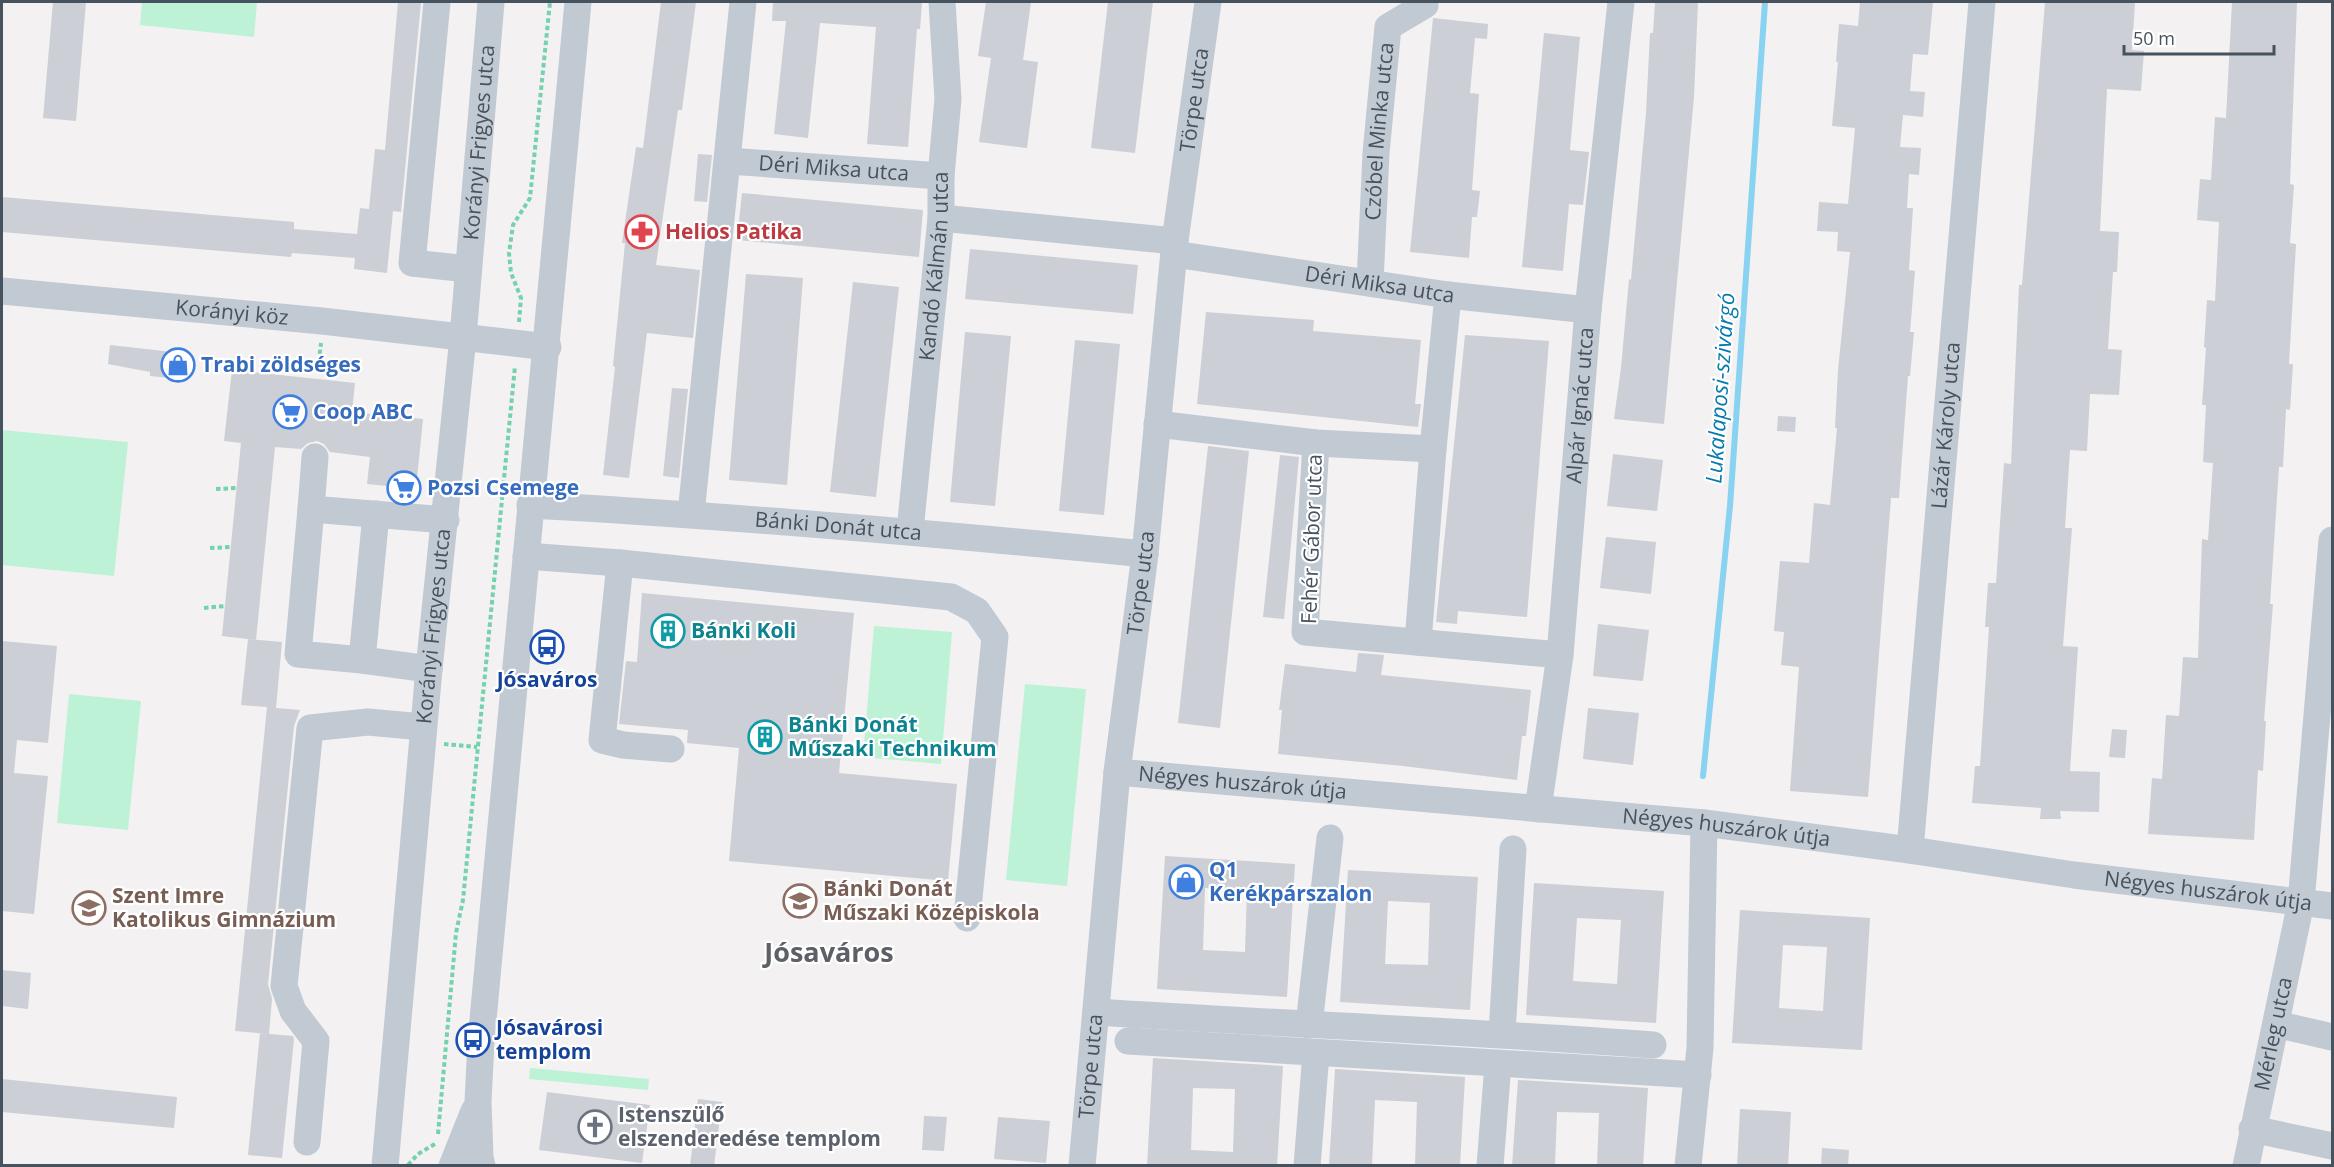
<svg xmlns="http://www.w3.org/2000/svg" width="2334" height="1167" font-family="'Open Sans',sans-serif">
  <rect width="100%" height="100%" fill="#f3f1f1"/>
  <!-- green -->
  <path fill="#bef2d7" d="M142,2H257L254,37L140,25Z
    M2,430L128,442L114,576L2,565Z
    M874,626L952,632L941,764L863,757Z
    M1025,684L1086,689L1067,886L1006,880Z
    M69,694L141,701L128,830L57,823Z
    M530,1068L649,1079L648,1090L529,1079Z"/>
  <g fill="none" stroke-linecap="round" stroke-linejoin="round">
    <!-- stream -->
    <path stroke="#89d2f1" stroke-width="6" d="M1703,776L1730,506L1765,2"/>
  </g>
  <!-- building -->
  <path fill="#cccfd5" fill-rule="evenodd" d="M53,2H86L76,121L43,118Z
    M398,2H421L401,212L393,211L387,273L354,269L355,258L292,253L291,257L2,232V197L294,222V229L357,234L360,208L369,209L375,149L385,150Z
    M661,2H696L682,110H678L656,265L700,270L693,338L647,333L629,478L603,475L615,367L613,366L625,243H622L636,147L643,148Z
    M773,2H922L920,29H917L908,147L867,144L876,27L820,23L808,138L774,134L786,21H772Z
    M986,2H1031L1023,60L1038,62L1027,148L979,142L991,58L978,56Z
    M1108,2H1153L1135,153L1091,148Z
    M1655,2H1698L1694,97L1664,424L1614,419L1621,368L1629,279L1631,280L1646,113L1650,33H1653Z
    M1860,2H1933L1928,55L1913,54L1910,91L1925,92L1923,117L1903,115L1900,147L1921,148L1919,175L1909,174L1907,208H1913L1909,270L1915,271L1910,332H1914L1910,376H1908L1899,498H1891L1868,797L1790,791L1799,667L1781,665L1784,632L1774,631L1780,561L1809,563L1814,503L1830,505L1837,428H1835L1838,370L1850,252L1837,251L1838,232L1817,231L1819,202L1848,204L1855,128L1832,126L1838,62H1836L1839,24L1858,26Z
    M2045,2H2135L2132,50L2144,51L2141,91L2107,89L2100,231L2119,232L2117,272H2113L2108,349L2122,350L2119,395L2090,394L2087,451L2070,450L2065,528H2072L2063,646L2078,647L2070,771L2100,772L2099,812L2060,811L2061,819H2040L2041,808L1972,803L1975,766H1980L1989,627H1985L1988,583H1996L2004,463L2011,464L2019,285H2022Z
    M2232,2L2297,3L2290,184L2294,185L2290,243L2296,244L2289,364H2293L2290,410L2286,409L2283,467H2279L2270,604H2273L2264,721H2266L2263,771L2258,770L2254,840L2148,834L2152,778L2162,779L2166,715L2179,716L2183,657L2198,658L2202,539L2208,540L2213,463L2203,462L2206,405H2202L2206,348L2204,347L2207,300L2215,301L2219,222L2197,220L2200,179L2211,180L2215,117L2226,118Z
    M1433,18L1488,24L1487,39L1475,38L1470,93L1479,94L1472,190L1480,191L1477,217H1472L1469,258L1410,252Z
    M1544,33L1580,37L1570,150L1589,152L1583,205L1569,204L1563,271L1522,267Z
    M698,154L712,155L707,202L694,201Z
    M742,193L923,210L919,257L737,240Z
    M970,249L1138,265L1133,314L965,299Z
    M746,274L803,278L787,485L729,480Z
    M853,282L899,287L876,497L830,492Z
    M1206,312L1314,320L1313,331L1421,340L1415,404H1421L1418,427L1197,404Z
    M965,332L1011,336L995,506L950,502Z
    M1465,335L1549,341L1527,617L1458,611L1457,624L1436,622Z
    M1075,340L1120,344L1104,515L1059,511Z
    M110,345L190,354L188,373L170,371V378L150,376V372L108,364Z
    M232,370L355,383L352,412L423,419L416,489L367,484L370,457L330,452L324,444L317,441L308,443L301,449L275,447L256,640L222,636L241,443L224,441Z
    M672,388L688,389L679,478L663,476Z
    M1778,416L1796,417L1795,432L1777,431Z
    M1208,446L1249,451L1220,728L1178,723Z
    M1613,454L1663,460L1657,511L1607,506Z
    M1280,455L1299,457L1284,619L1263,617Z
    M1606,537L1656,542L1651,594L1600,588Z
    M642,593L854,613L839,773L957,784L948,881L729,861L739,748L687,743L688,730L619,724L626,661L637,662Z
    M1598,624L1649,630L1643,681L1593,676Z
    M248,639L282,642L276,708L300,710L294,726L268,984L272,999L269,1034L235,1031L267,707L241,705Z
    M2,641L57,646L48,743L17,740L14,773L48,776L34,914L2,911Z
    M1358,653L1384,655L1381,675L1531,690L1526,736H1522L1517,780L1403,766L1278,754L1282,710H1279L1285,664L1356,672Z
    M1588,708L1639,713L1633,765L1583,759Z
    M2112,729L2127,730L2125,758L2109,757Z
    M1165,856L1295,864L1287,997L1157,989ZM1205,888L1247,890L1245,952L1203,950Z
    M1348,870L1478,877L1470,1010L1340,1002ZM1388,901L1430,903L1428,965L1385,964Z
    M1534,883L1664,891L1656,1023L1526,1015ZM1577,918L1621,920L1617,984L1573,981Z
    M1740,910L1870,918L1862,1050L1732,1043ZM1783,945L1827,947L1823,1011L1779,1008Z
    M2,970L31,973L28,1009L2,1006Z
    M260,1033L293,1036L294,1039L282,1158L248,1155Z
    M1153,1058L1283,1066L1277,1166H1147ZM1193,1088L1235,1089L1233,1152L1191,1150Z
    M1335,1069L1465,1077L1460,1166H1415L1417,1102L1375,1100L1372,1166H1329Z
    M2,1079L177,1097L174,1128L2,1112Z
    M1518,1080L1648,1088L1643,1166H1597L1599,1113L1557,1112L1555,1166H1512Z
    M547,1092L650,1105L642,1163L539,1150Z
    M698,1099L722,1102L714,1166H690Z
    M1740,1109L1791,1112L1788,1166H1737Z
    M924,1116L947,1117L944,1151L922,1150Z
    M998,1117L1050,1121L1046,1163L994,1159Z
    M1822,1148L1849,1150L1848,1166H1821Z"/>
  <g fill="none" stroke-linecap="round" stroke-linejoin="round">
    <!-- path -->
    <path stroke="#74d2ac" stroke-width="4" stroke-dasharray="4.5 3" stroke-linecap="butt" d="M519,322L521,298L511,273L509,253L513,225L530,198L550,2
      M318,369L321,343
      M216,489L237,488
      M210,548L231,547
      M204,608L225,606
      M444,744L477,747
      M438,1134L456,933L463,900L515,366
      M408,1165L418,1154L435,1144"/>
    <!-- minor -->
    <g stroke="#c1c9d3" stroke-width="27">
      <path d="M437,2L412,263L468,269"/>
      <path id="s1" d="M728,161L941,176"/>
      <path d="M941,218L1175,241"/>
      <path id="s2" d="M1174,254L1448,295L1588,310"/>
      <path id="s3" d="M1370,283L1376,153L1388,27L1425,5V2"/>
      <path id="s4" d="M2,291L322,321L548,347"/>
      <path d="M1157,424L1316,443L1433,449"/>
      <path d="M1316,443L1305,632L1560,655"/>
      <path d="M315,457L311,509L446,520"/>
      <path id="s5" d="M530,505C736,516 940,534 1145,554"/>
      <path d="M311,509L298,654L362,660L429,669"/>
      <path d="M691,514L743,2"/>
      <path id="s6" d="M910,531L941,218V176L948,99L942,2"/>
      <path d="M526,556L620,563L951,597L977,611L995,637L967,918"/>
      <path d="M620,563L602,740L623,745L671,749"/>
      <path d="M1418,642L1433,449L1448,295"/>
      <path d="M362,660L376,514"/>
      <path id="s7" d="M1117,772L1704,823L1910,850L2074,875L2332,906"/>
      <path id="s8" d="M1538,809L1560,655L1588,310L1621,2"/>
      <path id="s9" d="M1910,850L1982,2"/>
      <path d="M1096,1012C1282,1024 1468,1031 1653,1045"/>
      <path d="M2276,1024L2332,1037"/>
      <path d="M1309,1025L1330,838"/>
      <path d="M1502,1033L1513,849"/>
      <path d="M1128,1041L1698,1075"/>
      <path d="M2252,1129L2332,1146"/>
      <path d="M307,1142L316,1041L293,1011L284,986L310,728L368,722L423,727"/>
      <path id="s10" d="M385,1166L429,669L463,337L491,2"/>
      <path d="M452,1166L474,1111"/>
      <path d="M482,1166L480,1157L478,1102L481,1041L578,2"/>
      <path id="s11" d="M1082,1166L1117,772L1145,554L1175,241L1208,2"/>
      <path d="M1307,1166L1316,1053"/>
      <path d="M1490,1166L1498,1064"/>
      <path d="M1688,1166L1700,1048L1704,823"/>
      <path id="s12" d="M2246,1166L2301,902L2332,540"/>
    </g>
  </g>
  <!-- icons -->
  <defs>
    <symbol id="pharmacy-ring" viewBox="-11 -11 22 22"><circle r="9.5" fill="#fff" stroke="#e0444e" stroke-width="1.5"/><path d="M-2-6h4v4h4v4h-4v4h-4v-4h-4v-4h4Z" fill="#e0444e"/></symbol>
    <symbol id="shop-ring" viewBox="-11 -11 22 22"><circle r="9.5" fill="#fff" stroke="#3f7fe0" stroke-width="1.5"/><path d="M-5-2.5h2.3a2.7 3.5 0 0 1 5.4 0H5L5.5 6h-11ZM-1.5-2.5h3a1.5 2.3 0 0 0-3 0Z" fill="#3f7fe0"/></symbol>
    <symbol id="supermarket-ring" viewBox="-11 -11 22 22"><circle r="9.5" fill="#fff" stroke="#3f7fe0" stroke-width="1.5"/><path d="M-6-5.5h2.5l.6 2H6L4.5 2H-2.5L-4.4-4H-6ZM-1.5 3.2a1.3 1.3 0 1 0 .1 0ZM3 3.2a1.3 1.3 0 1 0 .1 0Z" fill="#3f7fe0"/></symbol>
    <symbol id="building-ring" viewBox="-11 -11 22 22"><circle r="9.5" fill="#fff" stroke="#0f9aa8" stroke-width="1.5"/><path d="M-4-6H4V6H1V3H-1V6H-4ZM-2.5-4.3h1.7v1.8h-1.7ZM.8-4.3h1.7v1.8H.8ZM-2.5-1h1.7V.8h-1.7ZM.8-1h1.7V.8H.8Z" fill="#0f9aa8"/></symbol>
    <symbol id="bus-ring" viewBox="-11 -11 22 22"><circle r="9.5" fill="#fff" stroke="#1a4fb4" stroke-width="1.5"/><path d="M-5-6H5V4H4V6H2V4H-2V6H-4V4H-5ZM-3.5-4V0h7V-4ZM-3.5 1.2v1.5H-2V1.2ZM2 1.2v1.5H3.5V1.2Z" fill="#1a4fb4"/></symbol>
    <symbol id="school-ring" viewBox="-11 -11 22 22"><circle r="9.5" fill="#fff" stroke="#8d6e63" stroke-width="1.5"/><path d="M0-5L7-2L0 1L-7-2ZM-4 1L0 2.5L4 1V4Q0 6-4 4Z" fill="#8d6e63"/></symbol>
    <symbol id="church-ring" viewBox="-11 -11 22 22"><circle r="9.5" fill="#fff" stroke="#6b7280" stroke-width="1.5"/><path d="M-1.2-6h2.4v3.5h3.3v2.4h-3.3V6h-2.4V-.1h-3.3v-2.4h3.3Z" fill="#6b7280"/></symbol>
  </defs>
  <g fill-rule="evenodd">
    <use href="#pharmacy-ring" x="623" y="213" width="38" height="38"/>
    <use href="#shop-ring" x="159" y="346" width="38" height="38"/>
    <use href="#supermarket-ring" x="271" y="393" width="38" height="38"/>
    <use href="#supermarket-ring" x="385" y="469" width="38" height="38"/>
    <use href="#building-ring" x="649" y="612" width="38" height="38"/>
    <use href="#bus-ring" x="528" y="628" width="38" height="38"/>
    <use href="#building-ring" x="746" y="718" width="38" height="38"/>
    <use href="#shop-ring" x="1167" y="863" width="38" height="38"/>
    <use href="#school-ring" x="781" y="882" width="38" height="38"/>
    <use href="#school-ring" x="70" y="889" width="38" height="38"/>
    <use href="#bus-ring" x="454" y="1021" width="38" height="38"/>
    <use href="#church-ring" x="576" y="1108" width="38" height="38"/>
  </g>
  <g text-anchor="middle" stroke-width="4.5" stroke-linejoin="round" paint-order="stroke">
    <!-- street labels -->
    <g font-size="21" fill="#47525f" stroke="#fff">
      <text dy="7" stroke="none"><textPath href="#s11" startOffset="1072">Törpe utca</textPath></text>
      <text dy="7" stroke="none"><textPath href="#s3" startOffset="152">Czóbel Minka utca</textPath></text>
      <text dy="7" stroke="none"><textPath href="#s10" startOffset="1028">Korányi Frigyes utca</textPath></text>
      <text dy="7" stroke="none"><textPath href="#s1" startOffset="106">Déri Miksa utca</textPath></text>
      <text dy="7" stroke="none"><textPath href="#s6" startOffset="266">Kandó Kálmán utca</textPath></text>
      <text dy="7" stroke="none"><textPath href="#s2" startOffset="208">Déri Miksa utca</textPath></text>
      <text dy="7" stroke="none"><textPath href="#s4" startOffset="231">Korányi köz</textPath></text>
      <text dy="7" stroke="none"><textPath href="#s8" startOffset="406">Alpár Ignác utca</textPath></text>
      <text dy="7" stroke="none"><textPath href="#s9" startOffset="426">Lázár Károly utca</textPath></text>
      <text dy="7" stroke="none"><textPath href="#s5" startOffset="309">Bánki Donát utca</textPath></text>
      <text transform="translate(1312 539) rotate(-88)" y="7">Fehér Gábor utca</text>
      <text dy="7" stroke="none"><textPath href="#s11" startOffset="586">Törpe utca</textPath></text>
      <text dy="7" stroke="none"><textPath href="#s10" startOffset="542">Korányi Frigyes utca</textPath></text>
      <text dy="7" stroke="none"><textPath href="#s7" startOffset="126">Négyes huszárok útja</textPath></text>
      <text dy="7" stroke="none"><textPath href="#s7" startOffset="612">Négyes huszárok útja</textPath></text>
      <text dy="7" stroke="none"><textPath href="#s7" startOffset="1098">Négyes huszárok útja</textPath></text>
      <text dy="7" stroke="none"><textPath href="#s12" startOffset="135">Mérleg utca</textPath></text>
      <text dy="7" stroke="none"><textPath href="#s11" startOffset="100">Törpe utca</textPath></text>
    </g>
    <!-- health labels -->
    <g font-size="21" font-weight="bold" fill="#be3a42" stroke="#fff" text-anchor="start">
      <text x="665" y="239">Helios Patika</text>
    </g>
    <!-- shop labels -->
    <g font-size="21" font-weight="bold" fill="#366cbe" stroke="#fff" text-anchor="start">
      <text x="201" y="372">Trabi zöldséges</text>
      <text x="313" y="419">Coop ABC</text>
      <text x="427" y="495">Pozsi Csemege</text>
      <text x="1209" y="877">Q1<tspan x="1209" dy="24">Kerékpárszalon</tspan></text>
    </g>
    <!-- culture labels -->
    <g font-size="21" font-weight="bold" fill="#0d838f" stroke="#fff" text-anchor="start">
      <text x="691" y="638">Bánki Koli</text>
      <text x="788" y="732">Bánki Donát<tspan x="788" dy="24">Műszaki Technikum</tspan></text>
    </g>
    <!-- transit labels -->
    <g font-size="21" font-weight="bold" fill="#164399" stroke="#fff">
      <text x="547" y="687">Jósaváros</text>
      <text x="496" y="1035" text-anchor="start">Jósavárosi<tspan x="496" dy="24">templom</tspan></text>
    </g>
    <!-- education labels -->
    <g font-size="21" font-weight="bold" fill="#785e54" stroke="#fff" text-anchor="start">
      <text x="823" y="896">Bánki Donát<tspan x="823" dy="24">Műszaki Középiskola</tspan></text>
      <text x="112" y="903">Szent Imre<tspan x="112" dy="24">Katolikus Gimnázium</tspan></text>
    </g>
    <!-- worship labels -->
    <g font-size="21" font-weight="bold" fill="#5b616d" stroke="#fff" text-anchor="start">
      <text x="618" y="1122">Istenszülő<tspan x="618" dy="24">elszenderedése templom</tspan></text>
    </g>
    <!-- water labels -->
    <g font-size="22" font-style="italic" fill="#067aad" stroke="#fff">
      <text transform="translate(1720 388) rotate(-86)" y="8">Lukalaposi-szivárgó</text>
    </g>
    <!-- district labels -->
    <g font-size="27" font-weight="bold" fill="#5d6066" stroke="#fff">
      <text x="829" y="962">Jósaváros</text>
    </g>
  </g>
  <!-- border -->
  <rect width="2334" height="1167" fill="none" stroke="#47525f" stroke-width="6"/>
  <!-- scale -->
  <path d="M2124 45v9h150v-9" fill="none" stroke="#47525f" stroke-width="3"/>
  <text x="2133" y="45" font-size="18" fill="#47525f" stroke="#ffffff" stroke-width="4.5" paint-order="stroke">50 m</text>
</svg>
